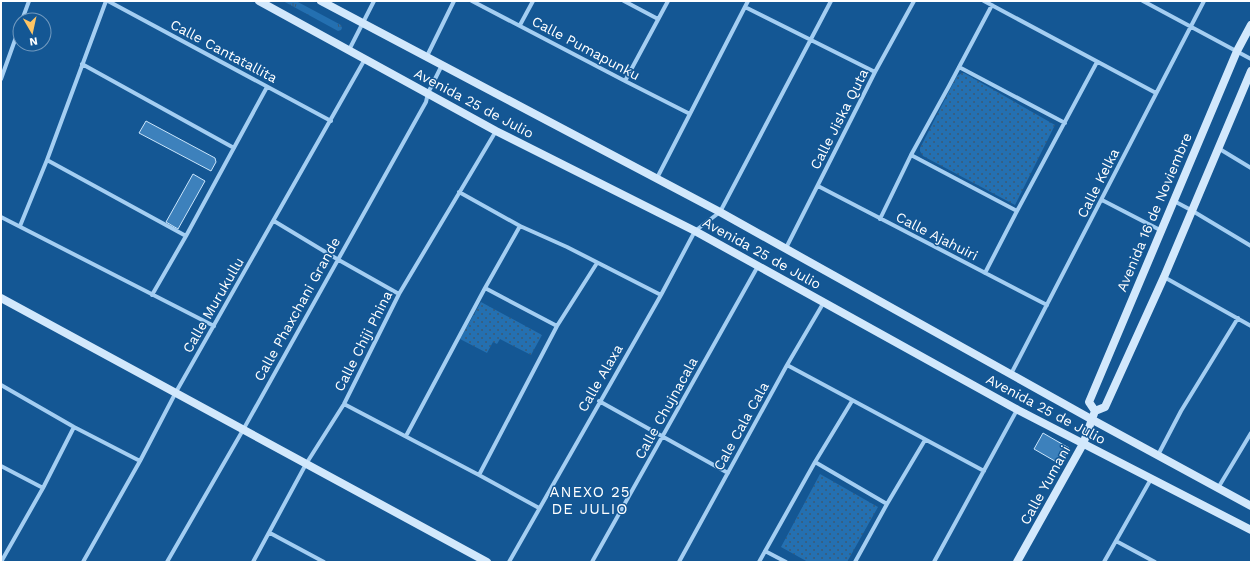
<svg xmlns="http://www.w3.org/2000/svg" width="1252" height="563" font-family="'Work Sans',sans-serif">
  <defs>
    <pattern id="grass-tufts" width="24" height="20" patternUnits="userSpaceOnUse"><rect width="24" height="20" fill="#2470b1"/><path d="M3 7l-1-3M5 7V3M7 7l1-3M15 17l-1-3M17 17v-4M19 17l1-3" fill="none" stroke="#3c5a74"/></pattern>
    <pattern id="park-dots" width="8" height="8" patternUnits="userSpaceOnUse"><rect width="8" height="8" fill="#2470b1"/><path d="M2 2h.1M6 6h.1" fill="none" stroke="#3c5a74" stroke-width="1.8" stroke-linecap="round"/></pattern>
  </defs>
  <rect width="100%" height="100%" fill="#145794"/>
  <!-- grass -->
  <path fill="url(#grass-tufts)" d="M283,1H296L341,25L342,28L341,30L338,31Z"/>
  <!-- park -->
  <path fill="url(#park-dots)" d="M962,73H964L1055,125L1015,205L923,156L920,151V148L957,76Z
    M481,302L542,335L531,355L500,339L497,344L493,342L487,353L460,339Z
    M820,474L878,507L847,562H808L781,547Z"/>
  <!-- building -->
  <path fill="#3d81bc" stroke="#cbe6fc" d="M146,121L215,158L216,162L211,171L139,133Z
    M193,174L205,181L178,229L166,222Z
    M1043,433L1069,448L1060,464L1034,449Z"/>
  <g fill="none" stroke-linecap="round" stroke-linejoin="round">
    <!-- street -->
    <path stroke="#a4cef2" stroke-width="4" d="M108,1L331,121
      M472,1L625,81L690,114
      M624,1L658,19
      M984,1L1156,93
      M1143,1L1251,59
      M745,7L875,72
      M22,20L29,1
      M520,25L533,1
      M349,50L374,1
      M427,56L454,1
      M82,64L234,148
      M959,67L1065,123
      M1,79L20,26
      M625,81L668,1
      M1218,148L1251,168
      M911,155L1017,211
      M47,160L186,236
      M657,178L748,1
      M818,186L1047,305
      M459,192L520,226L567,247L661,295
      M1102,200L1160,230
      M1174,201L1191,210L1251,246
      M1,217L214,326
      M880,219L911,155L949,86L992,5
      M274,221L337,259L399,294
      M20,226L47,160L106,1
      M786,248L875,72L914,1
      M985,273L1017,211L1097,62
      M1164,277L1251,326
      M485,288L557,326
      M152,295L186,236L267,87
      M787,365L984,471
      M1011,374L1204,1
      M1,385L74,427L140,461
      M599,401L728,473
      M344,404L479,475L539,508
      M406,436L485,288L520,226
      M1158,455L1181,411L1238,318
      M815,462L887,504
      M1,466L43,488
      M479,475L557,326L597,263
      M1218,488L1251,433
      M270,533L324,562
      M1116,541L1155,562
      M765,551L786,562
      M1,562L43,488L74,427
      M83,562L140,461L176,392L365,59
      M167,562L243,430L426,102L428,93L442,65
      M253,562L306,464L344,404L399,294L496,131
      M509,562L661,295L695,231L720,212L831,1
      M592,562L758,266
      M679,562L787,365L824,302
      M759,562L815,462L852,401
      M855,562L887,504L925,440
      M934,562L1017,410
      M1104,562L1151,479"/>
    <!-- secondary -->
    <path stroke="#d2e8fc" stroke-width="8" d="M259,1L496,131L695,231L1018,410L1251,530
      M321,1L720,212L1091,419L1251,506
      M1,298L487,562
      M1095,411L1089,402L1237,51L1251,25
      M1017,562L1083,444L1095,411L1105,407L1164,277L1251,71"/>
  </g>
  <g text-anchor="middle" stroke-width="3" stroke-linejoin="round" paint-order="stroke">
    <!-- street labels -->
    <g font-size="14" fill="#fff" stroke="#145794">
      <text transform="translate(586 48) rotate(28)" y="5">Calle Pumapunku</text>
      <text transform="translate(224 51) rotate(28)" y="5">Calle Cantatallita</text>
      <text transform="translate(474 103) rotate(28)" y="5">Avenida 25 de Julio</text>
      <text transform="translate(839 119) rotate(-63)" y="5">Calle Jiska Quta</text>
      <text transform="translate(1098 183) rotate(-63)" y="5">Calle Kelka</text>
      <text transform="translate(1154 212) rotate(-67)" y="5">Avenida 16 de Noviembre</text>
      <text transform="translate(937 236) rotate(27)" y="5">Calle Ajahuiri</text>
      <text transform="translate(762 253) rotate(29)" y="5">Avenida 25 de Julio</text>
      <text transform="translate(213 305) rotate(-60)" y="5">Calle Murukullu</text>
      <text transform="translate(297 309) rotate(-61)" y="5">Calle Phaxchani Grande</text>
      <text transform="translate(363 341) rotate(-63)" y="5">Calle Chiji Phina</text>
      <text transform="translate(600 378) rotate(-60)" y="5">Calle Alaxa</text>
      <text transform="translate(666 408) rotate(-61)" y="5">Calle Chujnacala</text>
      <text transform="translate(1046 409) rotate(28)" y="5">Avenida 25 de Julio</text>
      <text transform="translate(741 426) rotate(-61)" y="5">Cale Cala Cala</text>
      <text transform="translate(1045 485) rotate(-61)" y="5">Calle Yumani</text>
    </g>
    <!-- neighbourhood labels -->
    <g font-size="15" letter-spacing="1" fill="#fff" stroke="#145794">
      <text x="590" y="497">ANEXO 25<tspan x="590" dy="17">DE JULIO</tspan></text>
    </g>
  </g>
  <!-- border -->
  <rect width="1252" height="563" fill="none" stroke="#ffffff" stroke-width="4"/>
  <!-- north arrow -->
  <g transform="translate(32 32) rotate(171)"><circle r="19" fill="#145794" stroke="#729abf"/>
  <path d="M0-3L7 15L0 10L-7 15Z" fill="#ffc564"/>
  <text y="-6" font-size="11" font-weight="bold" text-anchor="middle" fill="#ffffff">N</text>
  </g>
</svg>
